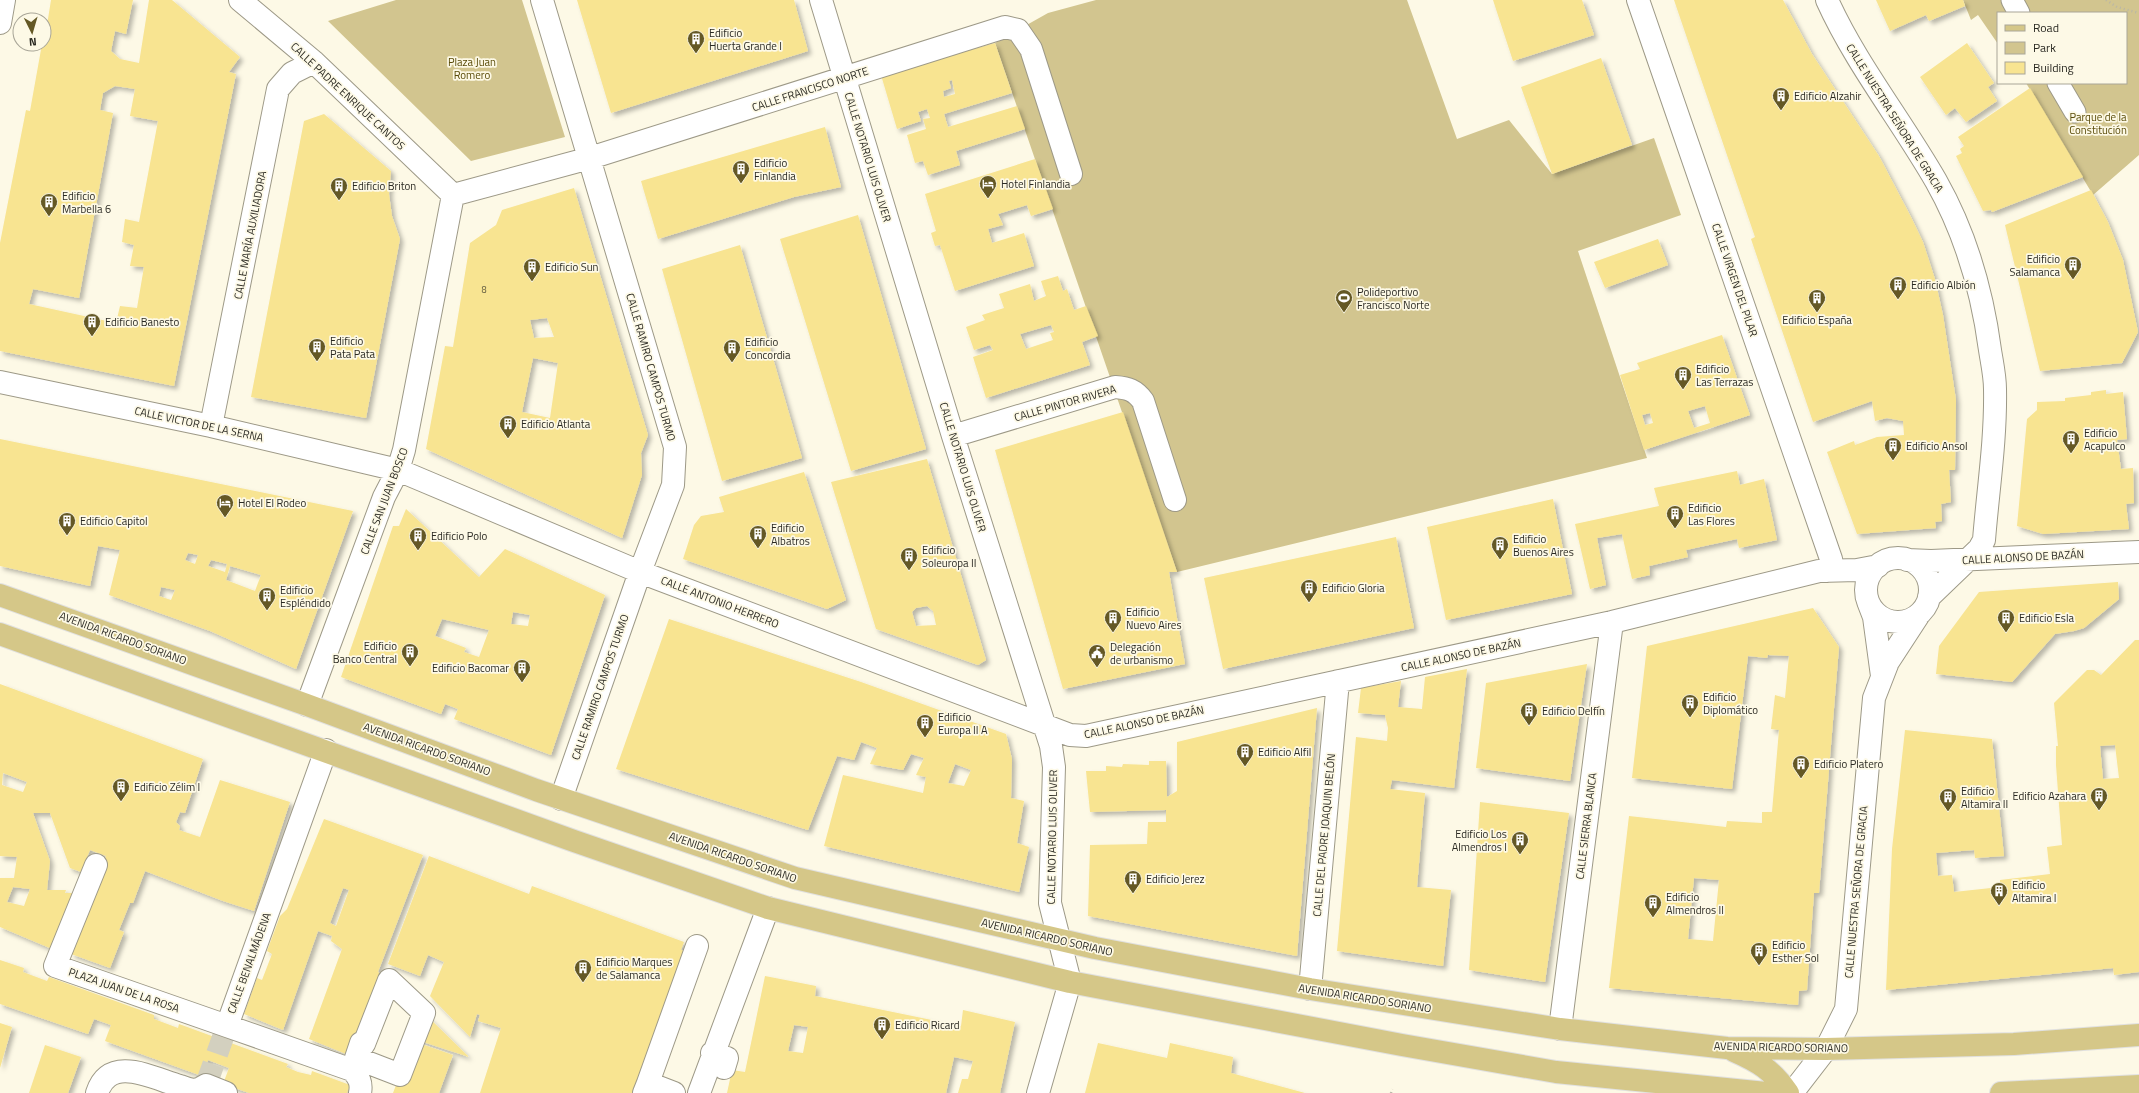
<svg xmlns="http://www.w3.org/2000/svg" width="2139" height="1093" font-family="'Titillium Web',sans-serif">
  <defs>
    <filter id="shadow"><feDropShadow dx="3.5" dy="3.5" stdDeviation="2" flood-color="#0004"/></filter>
  </defs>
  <rect width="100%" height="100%" fill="#fdf9e6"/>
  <!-- green -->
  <path fill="#d2c58f" d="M396,0H522L565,137L471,161L328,21Z
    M1096,0H1407L1457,139L1509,120L1552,174L1654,138L1681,215L1578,251L1647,458L1177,572L995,43L1048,13Z
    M1963,0H2139V155L2093,195L2026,83H2126V13H1998V44L1978,15L1971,20Z"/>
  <!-- building -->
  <path fill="#f8e491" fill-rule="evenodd" filter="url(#shadow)" d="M51,0H133L126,34L115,31L111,51L120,59L139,63L149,0H172L240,57L229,72L236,74L174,386L0,351V243L26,110L30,111L42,44H44ZM115,86L135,89L130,116L158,121L139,222L125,219L122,242L134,245L130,266L144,267L137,308L120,306L116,323L29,304L33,289L79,298L113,113L100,110L103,93Z
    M577,0H794L808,51L611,113Z
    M1493,0H1582L1594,35L1513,61Z
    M1674,0H1783L1812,54L1879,156L1911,217L1923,242L1935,279L1943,315L1956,400L1955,470H1949L1951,502L1941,504L1942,521L1935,522L1936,528L1857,534L1827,452L1854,441L1855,445L1877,437L1904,435L1903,421L1887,418L1875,421L1872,401L1813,422L1751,239L1755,237Z
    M1876,0H1963L1965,6L1929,21L1926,15L1890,31Z
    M995,43L1012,93L944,114L948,127L1017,106L1025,129L956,151L960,165L928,175L923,161L915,163L907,135L926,129L923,119L930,118L927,109L918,112L921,121L897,129L881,75ZM952,80L955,94L944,97L943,91L951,88L949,81Z
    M1967,43L1994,83L1988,87L1997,101L1966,122L1955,108L1946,115L1920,77Z
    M1601,58L1632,145L1552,174L1521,87Z
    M2030,88L2083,177L1992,212L1991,210L1983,211L1956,156L1962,153L1960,149L1964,146L1958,137Z
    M324,114L391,171L389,194L392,216L400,239L366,418L251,397L304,121Z
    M825,127L841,187L794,197L658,239L641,181Z
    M1035,159L1053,209L1031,216L1027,205L998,214L1003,225L988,229L992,243L1024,233L1034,266L955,291L940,245L935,246L931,233L936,231L925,194Z
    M574,188L648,435L641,453L642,475L622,538L426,449L445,346L453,347L470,243L496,225L502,210ZM547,318L554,337L534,338L530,320ZM533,358L558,363L550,418L522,412Z
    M2091,190L2108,222L2123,260L2138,332L2122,363L2040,371L2005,225Z
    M858,215L926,449L851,471L780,239Z
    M1658,239L1668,265L1605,288L1594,262Z
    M740,245L802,458L722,481L662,269Z
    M1058,276L1063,291L1067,289L1074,310L1086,306L1098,336L1082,342L1090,365L986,398L973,357L993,350L990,345L974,350L966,327L985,320L982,315L1004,308L999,294L1030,284L1034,301L1046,296L1041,281ZM1051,325L1054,332L1050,333L1053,340L1026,349L1020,334Z
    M1722,335L1750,415L1644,450L1620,375L1640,369L1637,363ZM1705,406L1710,423L1694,428L1688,411ZM1650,413L1653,423L1645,425L1642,415Z
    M2106,390V394L2123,392L2127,439L2117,440L2121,469L2133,468L2134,503L2126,504L2129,529L2043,534L2017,526L2027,419L2037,410V402L2065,401V398L2091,395V392Z
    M1123,412L1177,572H1169L1185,664L1063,689L995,450Z
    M0,439L353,511L296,669L210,631L109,595L120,550L98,546L90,586L0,566ZM188,553L198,555L195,564L185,560ZM211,560L227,564L225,572L208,566ZM230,566L261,575L255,591L226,580ZM161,587L175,590L171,600L159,596Z
    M927,459L986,660L978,665L876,629L831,482ZM927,606L933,611L936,625L916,626L912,612L916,608Z
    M1737,471L1740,485L1764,479L1777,540L1739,548L1737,539L1686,550L1688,557L1649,566L1650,575L1632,579L1622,534L1597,538L1606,585L1590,589L1575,524L1659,506L1654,488Z
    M804,472L846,600L827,609L683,559L694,525L701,516L724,512L719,497Z
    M1553,499L1572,594L1446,620L1427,527Z
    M406,509L479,577L505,549L605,595L551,755L454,719L458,709L445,704L441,714L341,677L393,526H399ZM513,612L530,615L528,626L511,624ZM442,619L489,630L479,657L464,652L466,648L435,636Z
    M1396,537L1414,628L1223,669L1204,578Z
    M2118,582L2119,599L2084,628L2074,631L2055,634L2012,682L1936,674L1939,646L1979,592Z
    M1813,608L1839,647L1819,893H1814L1807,990L1799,991L1798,1005L1609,988L1629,816L1726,827L1727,821L1762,823V812H1772L1779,730L1771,729L1775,695L1785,698L1789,656L1768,655L1767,658L1748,656L1732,789L1632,778L1647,646ZM1694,878L1719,880L1713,941L1688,939Z
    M669,619L861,682L1006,734L1012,759L1011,798L1024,801L1017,843L1029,847L1019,892L824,846L843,775L923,793L926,777L916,775L924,758L911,754L903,770L870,764L877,748L861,742L854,760L837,756L808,830L616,769ZM955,764L971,770L964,786L948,783Z
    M2135,640H2139V972L2114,975L2113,968L1886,990L1892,849L1905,730L1992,739L2004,856L1975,858L1974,850L1936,853L1938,876L1952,875L1954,892L2000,887V880L2050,874L2047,847L2062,845L2056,765V746H2058L2054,703L2087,670H2094L2101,675ZM2115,745L2119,778L2103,779L2100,746Z
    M1587,664L1570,781L1476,768L1486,683Z
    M1467,669L1454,788L1392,780L1390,789L1425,793L1417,887L1451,890L1443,966L1337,951L1356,737L1387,741L1388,728L1385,715L1358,713L1361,688L1401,681L1398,707L1422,709L1425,677Z
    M0,684L203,759L185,813L180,812L176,822L180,826L179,830L200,837L220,780L290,802L254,911L223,901L145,871L133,903H130L119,930L124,932L110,968L71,954L106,856L90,850L81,872L70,868L50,813H33L50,861L47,890H66L65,893H73L52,949L0,927V878H14L17,857L0,856ZM3,773L27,782L23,792L2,785ZM13,887L30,889L24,906L7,902Z
    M1317,708L1297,956L1088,916L1090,845L1147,844L1148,822H1166V810L1090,812L1086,771H1106V766L1122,767L1123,764L1149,765V761H1166L1167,797L1177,791V742Z
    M1480,802L1569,813L1545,982L1469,970Z
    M324,819L423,855L378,972L389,980L356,1058L309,1039L342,949L331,941L332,936L318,931L283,1030L244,1014L257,978L262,980L272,954L267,951L280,916L287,909ZM343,888L349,890L336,926L330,923Z
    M429,856L529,894L532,886L684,942L681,950L686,951L637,1093H480L501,1028L478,1021L480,1015L477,1014L470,1037L430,996L444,962L428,955L420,976L388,964Z
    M0,960L24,968L23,972L47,981L49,977L154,1015V1019L178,1028L179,1024L288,1064L286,1067L298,1072L311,1075L312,1071L350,1085L347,1093H249L223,1084L229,1068L208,1060L202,1076L105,1041L111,1025L94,1019L88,1034L0,1004Z
    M765,976L816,986L815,996L961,1026L963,1010L1015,1022L1000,1093H958L962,1079H968L973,1061L954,1057L946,1093H727L732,1070L745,1072ZM794,1025L808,1027L803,1053L788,1051Z
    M424,1013L469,1057L414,1039Z
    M0,1023L12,1027L0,1068Z
    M413,1041L453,1055L439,1093H393Z
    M1098,1043L1167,1058L1170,1043L1233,1057L1231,1073L1305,1093H1085Z
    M45,1045L81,1057L68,1093H29Z"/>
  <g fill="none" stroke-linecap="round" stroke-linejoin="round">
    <!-- street-tunnel -->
    <path stroke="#d3d0bf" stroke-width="22" stroke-dasharray="22 11" stroke-linecap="butt" d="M206,1085L227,1026"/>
    <defs>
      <path id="lane" d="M2012,0L2019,13
        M2058,83L2075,112"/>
      <path id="street" d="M240,0L314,62L453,195
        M542,0L675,447L673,485L640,572L561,799
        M821,0L953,436L1051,746L1054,767L1050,903L1070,982L1038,1093
        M1638,0L1831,559L1832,564L1827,571
        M1827,0C1856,64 1901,120 1936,181C1966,234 1982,290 1990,350C1992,363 1995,376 1995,389C1996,439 1988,490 1984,540L1979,549L1929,597
        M0,23L4,0
        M453,195L590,158L1005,27L1018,30L1031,49L1071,174
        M0,382L211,426L398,470L640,572L1070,735L1086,736L1612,622L1819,571L1857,570L1878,566
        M211,426L278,89L292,73L314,62
        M953,436L1115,387C1128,388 1135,390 1143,401L1175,500
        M1866 590a32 32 0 1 1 64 0a32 32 0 1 1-64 0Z
        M1907,560L1931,561L2139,552
        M1869,604L1874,617L1882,676
        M307,705L384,497L398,470L404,450L453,195
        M326,750L227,1026L352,1070C359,1077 362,1083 360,1093
        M96,865L55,966L227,1026
        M389,980L424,1013L400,1075L356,1058L361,1043L364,1044Z
        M1310,989L1338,681
        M1560,1029L1612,622
        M712,1053L727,1058L724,1068
        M648,1083L697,946
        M97,1093C110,1054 152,1078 180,1086C185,1088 193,1091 198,1089C200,1089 204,1086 206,1085L226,1093
        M644,1093L648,1083L674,1093
        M699,1093L768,908
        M1792,1093L1826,1049L1846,1009L1874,698L1888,662L1918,616"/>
      <path id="primary" d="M0,595L307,705L536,790L795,878L1095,948L1310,989L1560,1029L1727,1048L1826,1049L2014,1044L2139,1035
        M0,634L574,841L768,908L1070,982L1402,1045L1556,1072L1766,1093
        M1734,1051C1759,1062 1772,1070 1788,1093
        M2001,1093L2139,1086"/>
    </defs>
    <!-- lane casing -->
    <use href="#lane" stroke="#9d9987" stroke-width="23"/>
    <!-- street casing -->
    <use href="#street" stroke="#9d9987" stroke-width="24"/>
    <!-- primary casing -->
    <use href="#primary" stroke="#e1e1e0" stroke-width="24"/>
    <!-- path -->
    <path stroke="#b9b6a7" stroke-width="2.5" stroke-dasharray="1 3" stroke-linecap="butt" d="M2106,0L2117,7L2139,13
      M1391,1093L1392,1089"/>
    <!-- lane -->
    <use href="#lane" stroke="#fff" stroke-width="21"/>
    <!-- street -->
    <use href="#street" stroke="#fff" stroke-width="22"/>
    <!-- primary -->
    <use href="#primary" stroke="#d5c788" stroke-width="22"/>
  </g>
  <!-- icons -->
  <defs>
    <symbol id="building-pin" viewBox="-11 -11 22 30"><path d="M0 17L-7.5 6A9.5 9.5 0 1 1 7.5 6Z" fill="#645825" stroke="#fdf9e6"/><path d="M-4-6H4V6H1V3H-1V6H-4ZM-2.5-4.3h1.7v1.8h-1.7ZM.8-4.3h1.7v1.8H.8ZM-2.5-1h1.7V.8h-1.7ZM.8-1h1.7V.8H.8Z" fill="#fff"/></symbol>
    <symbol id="hotel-pin" viewBox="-11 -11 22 30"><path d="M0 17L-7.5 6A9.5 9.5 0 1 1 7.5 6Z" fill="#645825" stroke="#fdf9e6"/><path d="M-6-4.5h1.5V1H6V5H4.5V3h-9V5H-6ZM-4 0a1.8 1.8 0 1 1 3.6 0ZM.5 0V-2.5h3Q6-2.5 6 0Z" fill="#fff"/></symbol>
    <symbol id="stadium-pin" viewBox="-11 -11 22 30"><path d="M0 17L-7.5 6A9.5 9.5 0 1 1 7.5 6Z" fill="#645825" stroke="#fdf9e6"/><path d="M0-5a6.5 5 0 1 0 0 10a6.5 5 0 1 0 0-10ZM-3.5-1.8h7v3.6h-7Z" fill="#fff"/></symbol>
    <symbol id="civic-pin" viewBox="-11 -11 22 30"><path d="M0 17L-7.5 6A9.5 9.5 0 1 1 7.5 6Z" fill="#645825" stroke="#fdf9e6"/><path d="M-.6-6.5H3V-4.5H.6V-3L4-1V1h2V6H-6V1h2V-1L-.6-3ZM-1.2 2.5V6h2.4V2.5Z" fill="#fff"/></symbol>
  </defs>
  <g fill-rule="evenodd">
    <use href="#building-pin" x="686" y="29" width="20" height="27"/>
    <use href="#building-pin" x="1771" y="86" width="20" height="27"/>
    <use href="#building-pin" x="731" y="159" width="20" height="27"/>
    <use href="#hotel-pin" x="978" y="174" width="20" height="27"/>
    <use href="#building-pin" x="329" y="176" width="20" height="27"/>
    <use href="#building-pin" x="39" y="192" width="20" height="27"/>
    <use href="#building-pin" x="2063" y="255" width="20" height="27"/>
    <use href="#building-pin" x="522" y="257" width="20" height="27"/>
    <use href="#building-pin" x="1888" y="275" width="20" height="27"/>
    <use href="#stadium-pin" x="1334" y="288" width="20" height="27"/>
    <use href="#building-pin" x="1807" y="288" width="20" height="27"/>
    <use href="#building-pin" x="82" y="312" width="20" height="27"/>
    <use href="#building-pin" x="307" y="337" width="20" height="27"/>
    <use href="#building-pin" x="722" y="338" width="20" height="27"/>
    <use href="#building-pin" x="1673" y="365" width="20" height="27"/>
    <use href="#building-pin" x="498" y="414" width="20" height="27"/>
    <use href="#building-pin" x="2061" y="429" width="20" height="27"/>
    <use href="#building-pin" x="1883" y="436" width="20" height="27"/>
    <use href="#hotel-pin" x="215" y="493" width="20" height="27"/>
    <use href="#building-pin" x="1665" y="504" width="20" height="27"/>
    <use href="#building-pin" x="57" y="511" width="20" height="27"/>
    <use href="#building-pin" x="748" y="524" width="20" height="27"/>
    <use href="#building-pin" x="408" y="526" width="20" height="27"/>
    <use href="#building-pin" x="1490" y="535" width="20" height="27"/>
    <use href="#building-pin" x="899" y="546" width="20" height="27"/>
    <use href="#building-pin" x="1299" y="578" width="20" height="27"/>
    <use href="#building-pin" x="257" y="586" width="20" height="27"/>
    <use href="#building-pin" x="1103" y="608" width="20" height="27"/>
    <use href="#building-pin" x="1996" y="608" width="20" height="27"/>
    <use href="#building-pin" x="400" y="642" width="20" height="27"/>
    <use href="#civic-pin" x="1087" y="643" width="20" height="27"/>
    <use href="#building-pin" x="512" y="658" width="20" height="27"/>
    <use href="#building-pin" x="1680" y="693" width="20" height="27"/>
    <use href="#building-pin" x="1519" y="701" width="20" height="27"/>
    <use href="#building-pin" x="915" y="713" width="20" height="27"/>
    <use href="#building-pin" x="1235" y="742" width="20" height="27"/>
    <use href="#building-pin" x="1791" y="754" width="20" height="27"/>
    <use href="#building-pin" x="111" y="777" width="20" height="27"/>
    <use href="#building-pin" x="2089" y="786" width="20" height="27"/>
    <use href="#building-pin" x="1938" y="787" width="20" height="27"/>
    <use href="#building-pin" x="1510" y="830" width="20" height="27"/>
    <use href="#building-pin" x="1123" y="869" width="20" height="27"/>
    <use href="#building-pin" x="1989" y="881" width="20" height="27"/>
    <use href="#building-pin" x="1643" y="893" width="20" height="27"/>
    <use href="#building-pin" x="1749" y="941" width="20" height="27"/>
    <use href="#building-pin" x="573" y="958" width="20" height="27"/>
    <use href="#building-pin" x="872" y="1015" width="20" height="27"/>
  </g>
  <g text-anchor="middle" stroke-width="3.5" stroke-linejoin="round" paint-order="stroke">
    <!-- number labels -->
    <g font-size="9" fill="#5e583e">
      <text x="484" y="293">8</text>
    </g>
    <!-- poi labels -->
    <g font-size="11" fill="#2b2a23" stroke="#fdf9e6" text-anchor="start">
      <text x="709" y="37">Edificio<tspan x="709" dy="13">Huerta Grande I</tspan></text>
      <text x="1794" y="100">Edificio Alzahir</text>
      <text x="754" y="167">Edificio<tspan x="754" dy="13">Finlandia</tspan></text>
      <text x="1001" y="188">Hotel Finlandia</text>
      <text x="352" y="190">Edificio Briton</text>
      <text x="62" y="200">Edificio<tspan x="62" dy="13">Marbella 6</tspan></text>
      <text x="2060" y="263" text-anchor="end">Edificio<tspan x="2060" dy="13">Salamanca</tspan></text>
      <text x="545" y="271">Edificio Sun</text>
      <text x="1911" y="289">Edificio Albión</text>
      <text x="1357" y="296">Polideportivo<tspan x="1357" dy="13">Francisco Norte</tspan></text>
      <text x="1817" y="324" text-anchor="middle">Edificio España</text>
      <text x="105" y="326">Edificio Banesto</text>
      <text x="330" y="345">Edificio<tspan x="330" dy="13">Pata Pata</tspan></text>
      <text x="745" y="346">Edificio<tspan x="745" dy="13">Concordia</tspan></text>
      <text x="1696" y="373">Edificio<tspan x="1696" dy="13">Las Terrazas</tspan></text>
      <text x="521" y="428">Edificio Atlanta</text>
      <text x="2084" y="437">Edificio<tspan x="2084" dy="13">Acapulco</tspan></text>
      <text x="1906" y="450">Edificio Ansol</text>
      <text x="238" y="507">Hotel El Rodeo</text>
      <text x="1688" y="512">Edificio<tspan x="1688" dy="13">Las Flores</tspan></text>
      <text x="80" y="525">Edificio Capitol</text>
      <text x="771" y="532">Edificio<tspan x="771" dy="13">Albatros</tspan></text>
      <text x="431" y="540">Edificio Polo</text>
      <text x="1513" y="543">Edificio<tspan x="1513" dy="13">Buenos Aires</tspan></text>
      <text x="922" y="554">Edificio<tspan x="922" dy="13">Soleuropa II</tspan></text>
      <text x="1322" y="592">Edificio Gloria</text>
      <text x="280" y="594">Edificio<tspan x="280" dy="13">Espléndido</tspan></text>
      <text x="1126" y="616">Edificio<tspan x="1126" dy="13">Nuevo Aires</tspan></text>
      <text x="2019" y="622">Edificio Esla</text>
      <text x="397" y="650" text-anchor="end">Edificio<tspan x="397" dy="13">Banco Central</tspan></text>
      <text x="1110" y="651">Delegación<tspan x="1110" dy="13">de urbanismo</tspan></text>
      <text x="509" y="672" text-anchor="end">Edificio Bacomar</text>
      <text x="1703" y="701">Edificio<tspan x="1703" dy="13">Diplomático</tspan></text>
      <text x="1542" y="715">Edificio Delfín</text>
      <text x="938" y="721">Edificio<tspan x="938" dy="13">Europa II A</tspan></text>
      <text x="1258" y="756">Edificio Alfil</text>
      <text x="1814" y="768">Edificio Platero</text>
      <text x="134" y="791">Edificio Zélim I</text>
      <text x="1961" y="795">Edificio<tspan x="1961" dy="13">Altamira II</tspan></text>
      <text x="2086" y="800" text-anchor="end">Edificio Azahara</text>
      <text x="1507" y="838" text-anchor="end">Edificio Los<tspan x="1507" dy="13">Almendros I</tspan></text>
      <text x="1146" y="883">Edificio Jerez</text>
      <text x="2012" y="889">Edificio<tspan x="2012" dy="13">Altamira I</tspan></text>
      <text x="1666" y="901">Edificio<tspan x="1666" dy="13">Almendros II</tspan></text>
      <text x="1772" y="949">Edificio<tspan x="1772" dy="13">Esther Sol</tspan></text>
      <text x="596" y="966">Edificio Marques<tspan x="596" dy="13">de Salamanca</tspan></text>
      <text x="895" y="1029">Edificio Ricard</text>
    </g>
    <!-- park labels -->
    <g font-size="11" fill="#584a07" stroke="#fdf9e6">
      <text x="472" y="66">Plaza Juan<tspan x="472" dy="13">Romero</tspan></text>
      <text x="2098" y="121">Parque de la<tspan x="2098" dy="13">Constitución</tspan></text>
    </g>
    <!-- street labels -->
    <g font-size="11" fill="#2b2a23" stroke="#fdf9e6">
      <text transform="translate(810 89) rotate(-18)" y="4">CALLE FRANCISCO NORTE</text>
      <text transform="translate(348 96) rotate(43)" y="4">CALLE PADRE ENRIQUE CANTOS</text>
      <text transform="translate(1895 118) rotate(58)" y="4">CALLE NUESTRA SEÑORA DE GRACIA</text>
      <text transform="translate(868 157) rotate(73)" y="4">CALLE NOTARIO LUIS OLIVER</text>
      <text transform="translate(250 235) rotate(-79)" y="4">CALLE MARÍA AUXILIADORA</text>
      <text transform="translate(1735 280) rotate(71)" y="4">CALLE VIRGEN DEL PILAR</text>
      <text transform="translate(651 367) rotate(74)" y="4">CALLE RAMIRO CAMPOS TURMO</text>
      <text transform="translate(1065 403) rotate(-16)" y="4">CALLE PINTOR RIVERA</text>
      <text transform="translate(199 424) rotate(12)" y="4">CALLE VICTOR DE LA SERNA</text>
      <text transform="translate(963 467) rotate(73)" y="4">CALLE NOTARIO LUIS OLIVER</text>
      <text transform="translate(384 501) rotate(-69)" y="4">CALLE SAN JUAN BOSCO</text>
      <text transform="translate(2023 557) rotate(-3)" y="4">CALLE ALONSO DE BAZÁN</text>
      <text transform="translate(720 602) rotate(21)" y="4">CALLE ANTONIO HERRERO</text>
      <text transform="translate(123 638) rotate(20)" y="4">AVENIDA RICARDO SORIANO</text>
      <text transform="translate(1461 655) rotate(-12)" y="4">CALLE ALONSO DE BAZÁN</text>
      <text transform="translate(600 687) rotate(-71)" y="4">CALLE RAMIRO CAMPOS TURMO</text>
      <text transform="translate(1144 722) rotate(-12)" y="4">CALLE ALONSO DE BAZÁN</text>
      <text transform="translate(427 749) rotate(20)" y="4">AVENIDA RICARDO SORIANO</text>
      <text transform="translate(1586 826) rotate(-83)" y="4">CALLE SIERRA BLANCA</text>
      <text transform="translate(1324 835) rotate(-85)" y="4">CALLE DEL PADRE JOAQUIN BELÓN</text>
      <text transform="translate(1052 837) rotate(-89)" y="4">CALLE NOTARIO LUIS OLIVER</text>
      <text transform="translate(733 857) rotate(19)" y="4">AVENIDA RICARDO SORIANO</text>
      <text transform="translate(1856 892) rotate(-85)" y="4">CALLE NUESTRA SEÑORA DE GRACIA</text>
      <text transform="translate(1047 937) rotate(13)" y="4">AVENIDA RICARDO SORIANO</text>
      <text transform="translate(249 963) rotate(-70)" y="4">CALLE BENALMÁDENA</text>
      <text transform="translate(124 990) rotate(19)" y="4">PLAZA JUAN DE LA ROSA</text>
      <text transform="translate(1365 998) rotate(9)" y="4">AVENIDA RICARDO SORIANO</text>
      <text transform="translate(1781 1047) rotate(1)" y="4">AVENIDA RICARDO SORIANO</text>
    </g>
  </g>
  <!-- legend -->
  <rect x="1997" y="12" width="130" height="72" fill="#fdf9e6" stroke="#a9a698"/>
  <rect x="2005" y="25" width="20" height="6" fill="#d5c788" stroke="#a9a698"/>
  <text x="2033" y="32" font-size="12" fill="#2b2a23">Road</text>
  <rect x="2005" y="42" width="20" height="12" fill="#d2c58f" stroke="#a9a698"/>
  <text x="2033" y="52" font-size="12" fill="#2b2a23">Park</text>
  <rect x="2005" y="62" width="20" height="12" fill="#f8e491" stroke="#a9a698"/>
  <text x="2033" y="72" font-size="12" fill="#2b2a23">Building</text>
  <!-- north arrow -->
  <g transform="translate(32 32) rotate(175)"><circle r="19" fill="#fdf9e6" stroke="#a9a698"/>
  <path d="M0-3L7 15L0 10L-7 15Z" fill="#645825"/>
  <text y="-6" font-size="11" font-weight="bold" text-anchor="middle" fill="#2b2a23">N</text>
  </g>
</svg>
